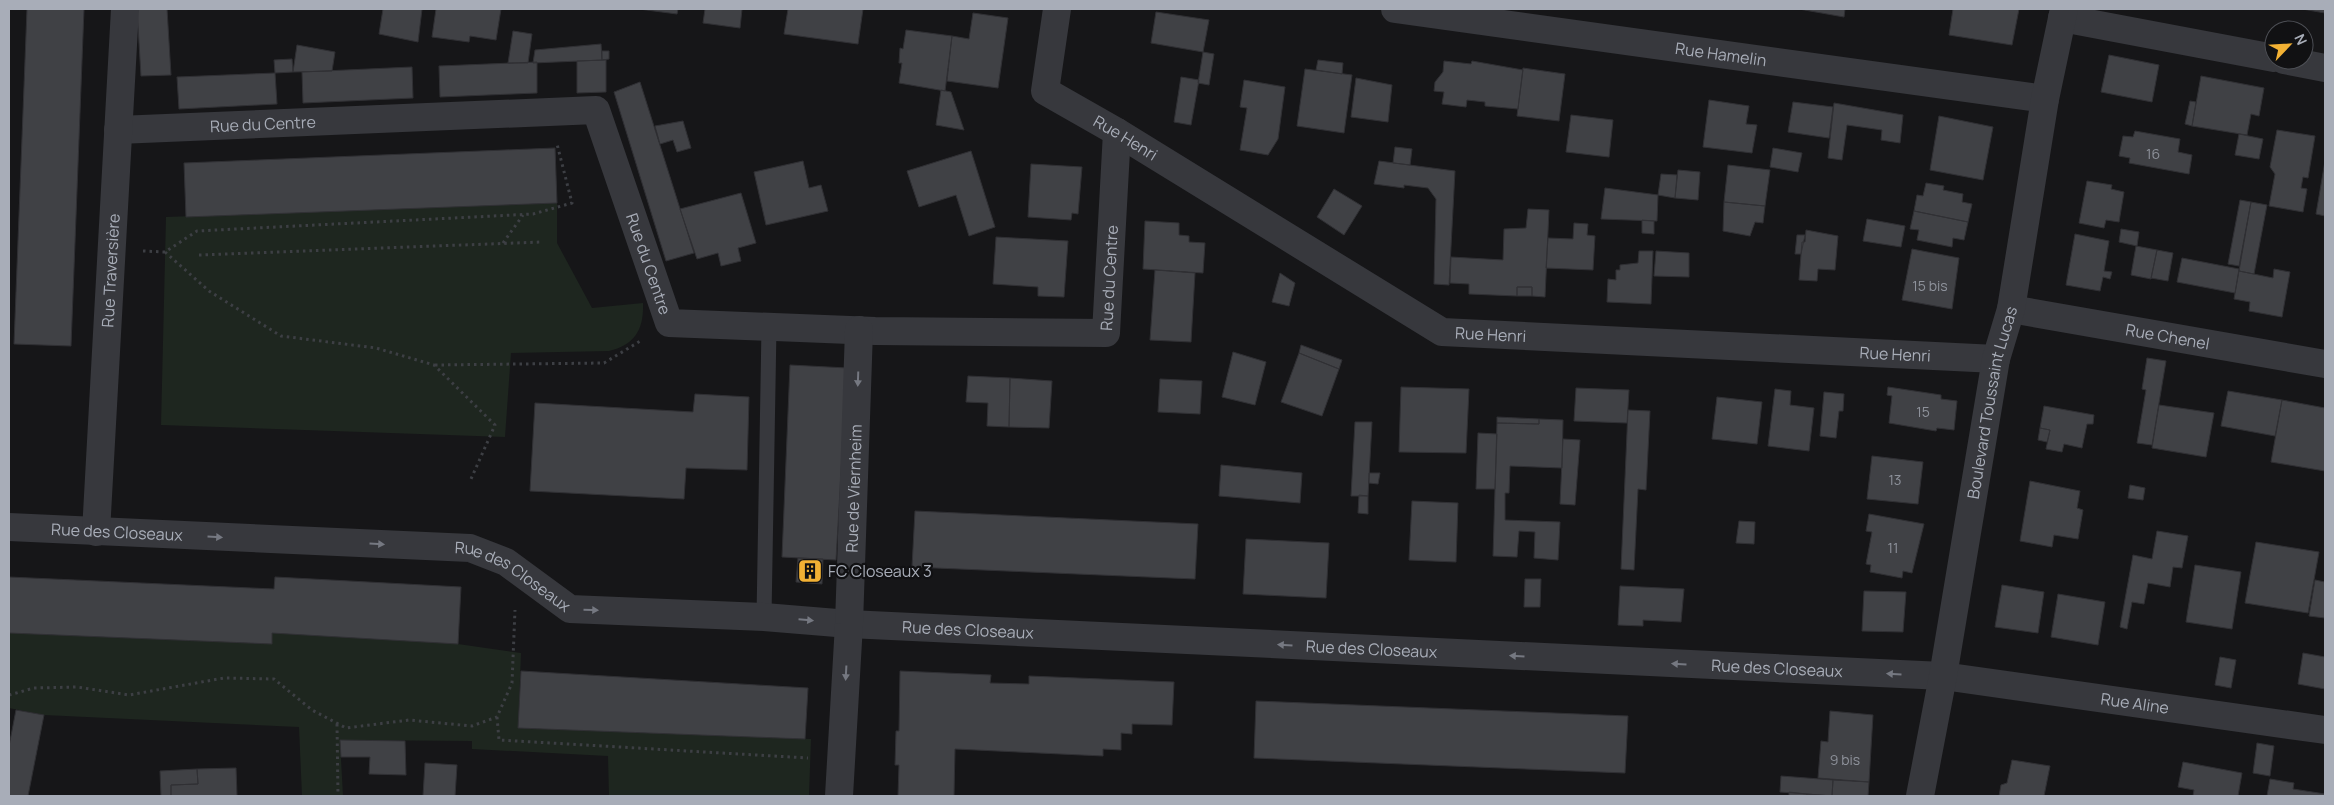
<svg xmlns="http://www.w3.org/2000/svg" width="2334" height="805" font-family="Manrope,sans-serif">
  <rect width="100%" height="100%" fill="#161618"/>
  <!-- green -->
  <path fill="#1e261f" d="M557,203V243L592,308L643,303C644,329 635,345 609,351L511,353L505,437L161,425L166,217Z
    M9,633L271,644L272,633L458,644L521,653L518,728L811,739L809,796H609L608,756L472,749V741L340,740L343,796H302L299,727L44,715L9,708Z"/>
  <!-- building -->
  <path fill="#404145" stroke="#303034" d="M27,9H84L71,346L14,344Z
    M137,9H167L171,75L141,76Z
    M383,9H422L418,42L379,34Z
    M436,9H501L496,40L470,36L469,42L432,37Z
    M639,9H678L677,14Z
    M705,9H742L740,28L703,23Z
    M788,9H863L858,44L784,34Z
    M1799,9H1845L1844,17Z
    M1953,9H2019L2012,45L1949,35Z
    M2302,9H2325V13Z
    M1156,12L1209,20L1203,52L1151,43Z
    M973,13L1008,18L998,88L947,81L952,36L969,39Z
    M906,30L952,36L945,91L899,83L902,63H899L900,48L903,49Z
    M513,31L532,34L528,63H508Z
    M601,44L602,60L533,63L535,50Z
    M297,45L335,52L332,71L293,72Z
    M602,51H609V59L602,60Z
    M1203,52L1214,54L1209,85L1198,83Z
    M2109,55L2159,65L2152,102L2101,92Z
    M292,59L293,72L275,73L274,60Z
    M606,60V92L577,93V61Z
    M1318,60L1343,63L1342,74L1316,70Z
    M1444,61L1471,64L1472,61L1523,70L1518,109L1485,106V102L1467,100L1466,107L1442,104L1444,92L1434,91L1435,82L1443,72Z
    M537,62V93L440,97L439,66Z
    M412,67L413,98L303,103L302,72Z
    M1523,68L1565,74L1559,121L1517,116Z
    M1305,69L1352,75L1344,133L1297,126Z
    M275,73L277,104L179,109L177,77Z
    M2201,76L2264,88L2259,116L2251,114L2247,135L2192,126Z
    M1181,77L1199,80L1191,125L1174,122Z
    M1356,78L1392,85L1388,122L1351,117Z
    M1244,80L1285,87L1278,139L1268,155L1240,150L1247,108L1240,107Z
    M640,82L694,253L666,261L614,92Z
    M941,90L951,92L964,130L936,125Z
    M1709,100L1749,106L1746,124L1757,125L1752,153L1703,147Z
    M2190,101L2196,102L2192,126L2185,124Z
    M1793,102L1833,107L1829,138L1788,132Z
    M1834,103L1903,115L1900,143L1881,140L1882,130L1847,125L1842,160L1828,158Z
    M1571,115L1613,120L1609,157L1566,152Z
    M1939,116L1993,127L1983,180L1930,170Z
    M683,121L691,148L677,152L673,140L660,144L655,126Z
    M2277,130L2315,136L2308,178L2303,177L2301,188L2307,189L2303,212L2269,206L2275,174L2270,167Z
    M2135,131L2180,139L2178,152L2192,155L2189,174L2129,163L2130,158L2119,156L2123,136L2133,137Z
    M2239,134L2263,139L2259,159L2235,155Z
    M1395,147L1412,149L1410,165L1393,163Z
    M555,148L557,203L186,217L184,163Z
    M1773,148L1802,153L1798,172L1770,167Z
    M971,151L995,227L969,236L956,195L919,207L907,171Z
    M803,161L809,188L821,185L828,211L766,225L754,172Z
    M1379,161L1455,171L1449,285L1434,284L1436,199L1428,188L1404,185V188L1374,184Z
    M2325,161V216L2316,214Z
    M1031,164L1082,167L1078,214L1072,213L1071,220L1028,217Z
    M1728,165L1770,170L1765,206L1724,202Z
    M1678,170L1700,172L1698,200L1675,198Z
    M1661,174L1677,175L1675,198L1658,195Z
    M2087,181L2112,185L2111,189L2124,192L2119,222L2106,220L2104,228L2079,223Z
    M1926,183L1944,186L1943,190L1963,194L1962,202L1972,204L1968,222L1914,211L1917,195L1923,196Z
    M1605,188L1658,195L1657,221L1601,219Z
    M1334,189L1362,206L1344,235L1317,217Z
    M741,193L756,243L738,248L741,261L721,266L718,253L697,259L680,209Z
    M2240,200L2251,202L2239,266L2228,264Z
    M1724,202L1765,206L1763,223L1755,222L1750,236L1723,231Z
    M2251,202L2267,205L2254,274L2239,271Z
    M1528,209L1549,210L1545,297L1532,296V287H1517V296L1469,294V284L1450,283L1451,257L1503,260L1504,229L1526,228Z
    M1914,211L1968,222L1964,240L1953,238L1952,247L1917,240L1919,230L1910,229Z
    M1867,219L1905,226L1901,247L1863,241Z
    M1642,220L1654,221V234L1642,233Z
    M1145,221L1179,223V235L1189,236V242L1205,243L1203,273L1143,269Z
    M1574,223L1588,224L1587,235L1595,236L1593,270L1546,268L1548,238L1573,239Z
    M2121,229L2139,232L2137,246L2119,242Z
    M1806,230L1838,236L1835,270L1818,269L1817,281L1799,280L1802,242H1805Z
    M2075,234L2109,241L2104,271L2112,272L2110,279L2103,277L2100,291L2066,285Z
    M1797,235H1805L1801,254H1795Z
    M996,237L1068,241L1064,297L1038,296V287L993,284Z
    M2136,246L2157,250L2151,279L2131,275Z
    M1912,249L1959,258L1952,309L1902,300Z
    M2157,250L2173,253L2168,281L2151,278Z
    M1639,251H1653L1651,304L1607,302L1608,279L1616,280V270H1620V265L1638,263Z
    M1656,251L1689,253V277L1654,276Z
    M2182,258L2239,269L2235,293L2177,282Z
    M2274,269L2290,272L2282,317L2249,311L2250,302L2234,299L2239,271L2273,278Z
    M1155,270L1195,273L1191,342L1150,340Z
    M1280,273L1295,283L1289,306L1272,302Z
    M1517,287H1532V296H1517Z
    M1301,345L1342,360L1339,369L1299,353Z
    M1233,352L1266,362L1255,405L1222,397Z
    M1299,353L1339,369L1322,416L1281,402Z
    M2147,358L2166,361L2152,445L2137,443L2146,390L2142,389Z
    M790,365L847,368L836,560L782,557Z
    M968,376L1010,378L1009,427L987,426L988,403L966,402Z
    M1010,378L1052,381L1049,428L1009,427Z
    M1160,379L1202,381L1200,414L1158,412Z
    M1401,387L1469,389L1466,453L1399,452Z
    M1888,387L1941,395V399L1957,401L1954,430L1937,428L1936,431L1889,423L1892,396L1887,395Z
    M1576,388L1629,390L1627,423L1574,421Z
    M1775,389L1791,391L1790,405L1814,408L1809,451L1768,446Z
    M2228,391L2282,400L2275,436L2221,426Z
    M1824,392L1844,394L1843,411H1839L1836,438L1820,436Z
    M695,394L749,397L747,470L686,468L684,499L530,491L535,403L693,412Z
    M1717,397L1762,402L1757,444L1712,439Z
    M2282,400L2325,408V471L2271,462Z
    M2159,405L2214,413L2206,457L2152,448Z
    M2044,406L2094,415L2093,424H2087L2082,448L2064,444L2062,452L2046,449L2050,430L2040,428Z
    M1628,410L1650,411L1646,490L1638,489L1634,570L1621,569Z
    M1497,417L1539,419V424L1497,423Z
    M1539,419L1563,420L1562,468L1510,466L1509,493H1505V520L1560,522L1558,560L1534,558L1535,532L1519,531L1517,557L1493,556L1497,423L1539,424Z
    M1355,422H1372L1368,496H1351Z
    M2040,428L2050,430L2047,442L2038,440Z
    M1478,433L1497,434L1495,489H1476Z
    M1563,439L1580,440L1575,505L1560,504Z
    M1872,456L1923,462L1918,504L1867,499Z
    M1221,465L1302,473L1300,503L1219,496Z
    M1369,473H1380L1378,484L1369,483Z
    M2030,481L2080,491L2077,508L2083,510L2078,539L2054,535L2052,547L2020,541Z
    M2130,485L2145,488L2143,500L2128,498Z
    M1359,495L1368,496V514L1358,513Z
    M1412,501L1458,503L1456,562L1409,560Z
    M915,511L1198,524L1195,579L912,567Z
    M1869,514L1924,524L1912,573L1903,571L1902,578L1870,572L1871,565L1866,564L1872,532L1866,531Z
    M1739,521L1755,522L1754,544L1736,543Z
    M2157,531L2188,536L2182,568L2173,567L2170,587L2148,583L2144,604L2132,602L2127,629L2120,627L2133,555L2152,559Z
    M1246,539L1329,543L1326,598L1243,594Z
    M2256,542L2319,552L2308,613L2245,603Z
    M798,558L823,559L822,584L796,582Z
    M2195,565L2241,572L2232,629L2186,622Z
    M9,577L274,589L275,577L461,587L458,644L272,633V644L9,633Z
    M1525,579H1541L1540,607H1524Z
    M2315,580L2325,582V618L2309,616Z
    M2002,585L2044,592L2038,633L1995,627Z
    M1620,586L1684,589L1681,622L1643,620V626L1618,625Z
    M1864,591L1906,592L1903,632L1862,631Z
    M2058,594L2105,602L2098,645L2051,637Z
    M2303,653L2325,657V689L2298,684Z
    M2220,657L2236,660L2231,688L2215,685Z
    M521,671L808,688L805,739L518,728Z
    M900,671L991,675L990,683L1029,684V676L1174,682L1172,725L1132,724V734L1121,733V750L1103,749V756L955,749L954,796H898L899,765H895L896,731H899Z
    M1256,701L1628,716L1625,773L1254,758Z
    M16,710L44,715L28,796H9V746Z
    M1830,711L1873,715L1869,782L1818,778L1821,741L1828,742Z
    M340,740L405,741L406,775L369,774L370,757H341Z
    M2257,743L2274,746L2270,776L2253,773Z
    M2012,760L2050,766L2044,796H1999L2001,785L2007,783Z
    M2183,762L2242,773L2238,796H2193L2194,790L2178,787Z
    M425,763L457,765L455,796H423Z
    M236,768L237,796H171V785L198,784L197,769Z
    M197,769L198,784L171,785V796H161L160,771Z
    M1781,776L1833,780L1832,796L1780,792Z
    M2270,779L2294,783L2293,789L2325,794V796H2267Z
    M1833,780L1869,782L1868,796H1832Z
    M1789,792L1807,794V796H1789Z
    M1807,794L1832,796H1841H1807Z"/>
  <g fill="none" stroke-linecap="round" stroke-linejoin="round">
    <!-- path -->
    <path stroke="#3d3f44" stroke-width="3" stroke-dasharray="2.5 4" stroke-linecap="butt" d="M503,243L523,215
      M143,251L165,252L197,231L533,214L572,203L557,144
      M165,252L209,291L281,336L376,348L434,365L495,425L471,479
      M199,255L541,242
      M435,365L604,363L642,340
      M9,695L34,688L77,687L129,695L224,678L274,679L312,710L346,728L409,720L472,726L497,717L512,683L515,610
      M497,717L499,740L808,758
      M337,724L338,796"/>
    <!-- service -->
    <path stroke="#37383d" stroke-width="15" d="M764,617L769,327"/>
    <!-- minor -->
    <g stroke="#37383d" stroke-width="28">
      <path id="s1" d="M1057,9L1045,91L1117,132L1442,332L1996,359"/>
      <path id="s2" d="M1395,9L2045,99"/>
      <path d="M2062,18L2274,58"/>
      <path d="M2284,60L2325,68"/>
      <path id="s3" d="M118,130L596,110L669,323L875,331L1106,333L1117,132"/>
      <path id="s4" d="M2011,309L2325,364"/>
      <path id="s5" d="M9,527L470,548L506,562L570,609L764,617L849,624L1943,676L2325,730"/>
      <path id="s6" d="M96,532L125,9"/>
      <path id="s7" d="M839,796L849,624L859,330"/>
      <path id="s8" d="M1920,796L1943,676L1996,359L2011,309L2045,99L2064,9"/>
    </g>
  </g>
  <!-- one-way arrows -->
  <defs><path id="oneway-solid" d="M-6-.8H1V-3.2L6.5 0L1 3.2V.8H-6Z" transform="scale(1.25)"/></defs>
  <g fill="#757881">
    <use href="#oneway-solid" transform="translate(858 379) rotate(92)"/>
    <use href="#oneway-solid" transform="translate(215 537) rotate(3)"/>
    <use href="#oneway-solid" transform="translate(377 544) rotate(3)"/>
    <use href="#oneway-solid" transform="translate(591 610) rotate(2)"/>
    <use href="#oneway-solid" transform="translate(806 620) rotate(5)"/>
    <use href="#oneway-solid" transform="translate(1285 645) rotate(-177)"/>
    <use href="#oneway-solid" transform="translate(1517 656) rotate(-177)"/>
    <use href="#oneway-solid" transform="translate(1679 664) rotate(-177)"/>
    <use href="#oneway-solid" transform="translate(846 673) rotate(93)"/>
    <use href="#oneway-solid" transform="translate(1894 674) rotate(-177)"/>
  </g>
  <!-- icons -->
  <defs>
    <symbol id="building-square" viewBox="-11 -11 22 22"><rect x="-9" y="-9" width="18" height="18" rx="4" fill="#f2b134" stroke="#111113"/><path d="M-4-6H4V6H1V3H-1V6H-4ZM-2.5-4.3h1.7v1.8h-1.7ZM.8-4.3h1.7v1.8H.8ZM-2.5-1h1.7V.8h-1.7ZM.8-1h1.7V.8H.8Z" fill="#111"/></symbol>
  </defs>
  <g fill-rule="evenodd">
    <use href="#building-square" x="796" y="557" width="28" height="28"/>
  </g>
  <g text-anchor="middle" stroke-width="4.5" stroke-linejoin="round" paint-order="stroke">
    <!-- number labels -->
    <g font-size="14" fill="#8e929b">
      <text x="2153" y="159">16</text>
      <text x="1930" y="291">15 bis</text>
      <text x="1923" y="417">15</text>
      <text x="1895" y="485">13</text>
      <text x="1893" y="553">11</text>
      <text x="1845" y="765">9 bis</text>
    </g>
    <!-- street labels -->
    <g font-size="16" fill="#a8adb8" stroke="#111113">
      <text dy="6" stroke="none"><textPath href="#s2" startOffset="329">Rue Hamelin</textPath></text>
      <text dy="6" stroke="none"><textPath href="#s3" startOffset="145">Rue du Centre</textPath></text>
      <text dy="6" stroke="none"><textPath href="#s1" startOffset="176">Rue Henri</textPath></text>
      <text dy="6" stroke="none"><textPath href="#s3" startOffset="641">Rue du Centre</textPath></text>
      <text dy="6" stroke="none"><textPath href="#s6" startOffset="262">Rue Traversière</textPath></text>
      <text dy="6" stroke="none"><textPath href="#s3" startOffset="1196">Rue du Centre</textPath></text>
      <text dy="6" stroke="none"><textPath href="#s1" startOffset="596">Rue Henri</textPath></text>
      <text dy="6" stroke="none"><textPath href="#s4" startOffset="159">Rue Chenel</textPath></text>
      <text dy="6" stroke="none"><textPath href="#s1" startOffset="1001">Rue Henri</textPath></text>
      <text dy="6" stroke="none"><textPath href="#s8" startOffset="400">Boulevard Toussaint Lucas</textPath></text>
      <text dy="6" stroke="none"><textPath href="#s7" startOffset="308">Rue de Viernheim</textPath></text>
      <text dy="6" stroke="none"><textPath href="#s5" startOffset="108">Rue des Closeaux</textPath></text>
      <text dy="6" stroke="none"><textPath href="#s5" startOffset="512">Rue des Closeaux</textPath></text>
      <text dy="6" stroke="none"><textPath href="#s5" startOffset="978">Rue des Closeaux</textPath></text>
      <text dy="6" stroke="none"><textPath href="#s5" startOffset="1382">Rue des Closeaux</textPath></text>
      <text dy="6" stroke="none"><textPath href="#s5" startOffset="1788">Rue des Closeaux</textPath></text>
      <text dy="6" stroke="none"><textPath href="#s5" startOffset="2148">Rue Aline</textPath></text>
    </g>
    <!-- poi labels -->
    <g font-size="16" fill="#a8adb8" stroke="#111113" text-anchor="start">
      <text x="828" y="577">FC Closeaux 3</text>
    </g>
  </g>
  <!-- border -->
  <rect width="2334" height="805" fill="none" stroke="#a8adb8" stroke-width="20"/>
  <!-- north arrow -->
  <g transform="translate(2289 45) rotate(65)"><circle r="24" fill="#111113" stroke="#4d4f55"/>
  <path d="M0-4L9 19L0 12L-9 19Z" fill="#f2b134"/>
  <text y="-8" font-size="14" font-weight="bold" text-anchor="middle" fill="#a8adb8">N</text>
  </g>
</svg>
